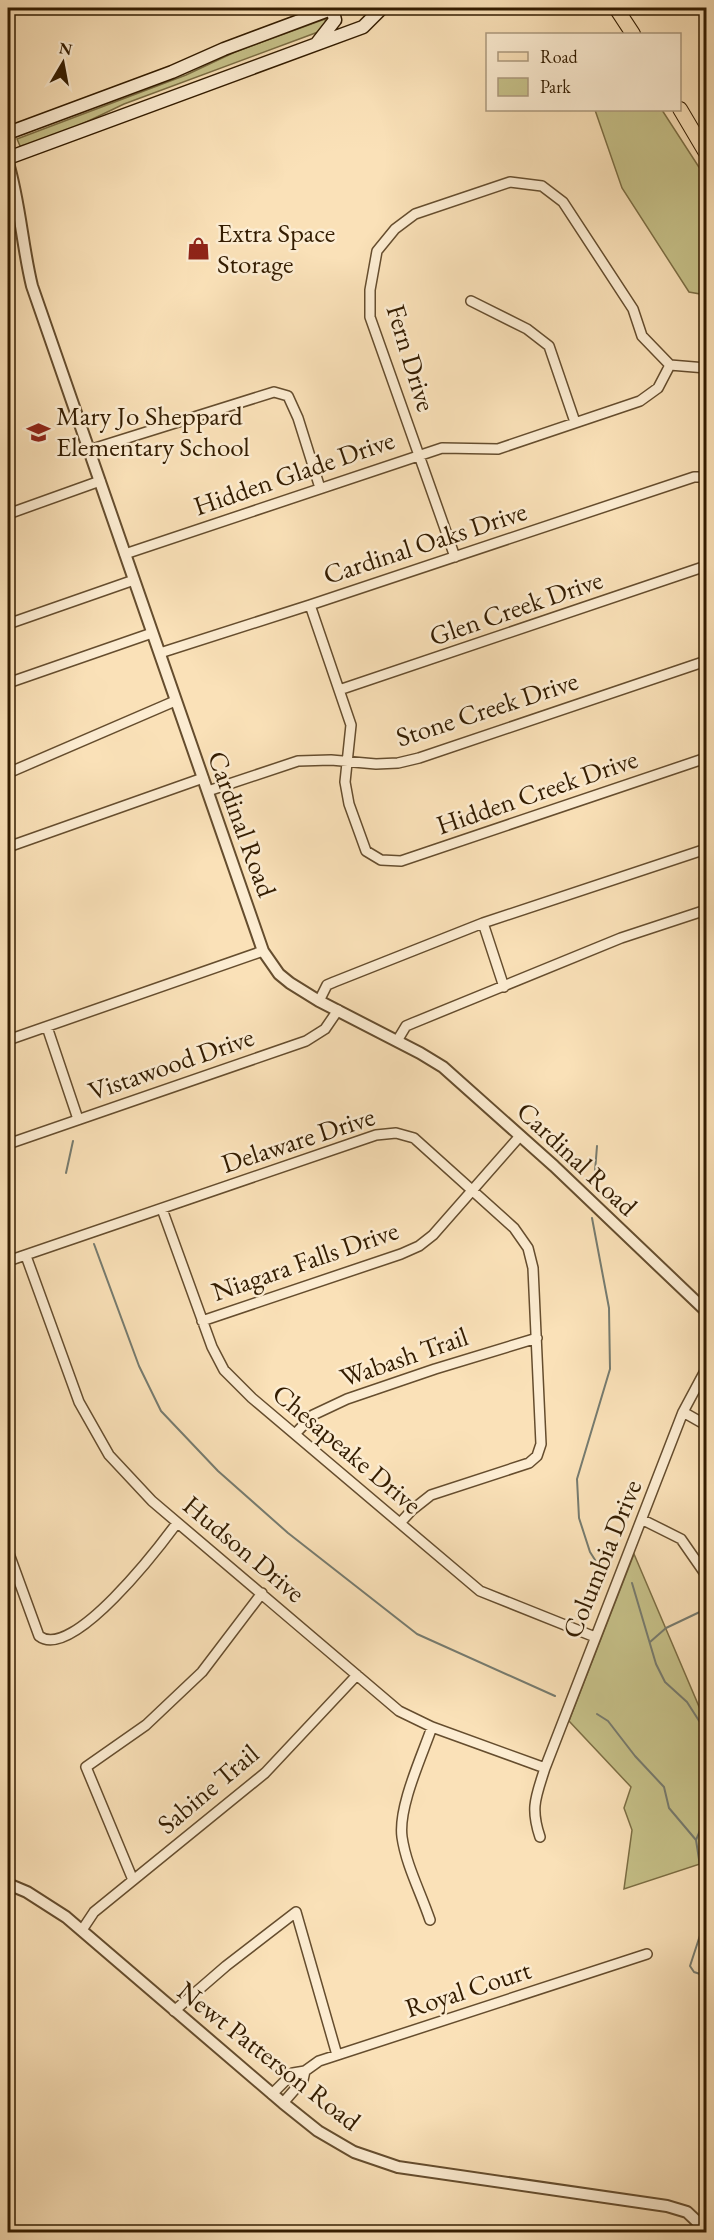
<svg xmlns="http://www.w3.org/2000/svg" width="714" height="2240" font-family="'EB Garamond',serif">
  <rect width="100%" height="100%" fill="#fae1b8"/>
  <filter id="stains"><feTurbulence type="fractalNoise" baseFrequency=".00333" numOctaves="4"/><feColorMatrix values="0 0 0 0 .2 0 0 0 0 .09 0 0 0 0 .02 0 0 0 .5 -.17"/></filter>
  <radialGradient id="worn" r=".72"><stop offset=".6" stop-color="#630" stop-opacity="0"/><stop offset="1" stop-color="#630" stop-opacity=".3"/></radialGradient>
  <!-- green -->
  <path fill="#c6c189" stroke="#7c6e44" stroke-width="1.5" d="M325,19L326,23L318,32L124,104L78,126L26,145L20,146L17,139L186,75L235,52Z
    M595,110H662L706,178V295L689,292L622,188Z
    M634,1554L706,1723V1862L624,1889L632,1830L624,1808L631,1787L569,1721Z"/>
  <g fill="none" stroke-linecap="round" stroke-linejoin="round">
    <!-- stream -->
    <path stroke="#767b6f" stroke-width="2" d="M66,1173L73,1141
      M594,1184L597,1146
      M592,1218L609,1308L610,1369L577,1479L579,1518L590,1552L597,1563L606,1570
      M94,1244L139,1366L161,1411L218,1471L288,1533L417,1634L555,1696
      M632,1583L656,1664L665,1682L687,1702L703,1727L706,1737
      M650,1642L666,1628L706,1609
      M597,1714L608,1721L635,1756L664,1787L669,1808L696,1840
      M706,1801L701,1809L702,1826L696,1840L701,1872L706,1883
      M706,1917L690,1966L694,1972L703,1975L706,1983"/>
    <defs>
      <path id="minor" d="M471,301L527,329L549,346L575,422
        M89,450L274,392L288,396L298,418L320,488
        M8,514L100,481
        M125,554L442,448L498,449L640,401L658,388L670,365
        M455,557L370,317V290L377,251L395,229L415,214L510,182L542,186L563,202L633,309L642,336L670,365L706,368
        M310,605L351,725L345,782L349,804L366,851L381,860L401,861L706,758
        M8,624L134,580
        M160,653L310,605L694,477H706
        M8,683L152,633
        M339,690L706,566
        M8,773L175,701
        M208,791L298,761L331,760L376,764L398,763L419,758L706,661
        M8,847L203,778
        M483,923L504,987
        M319,1001L327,985L334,982L483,923L706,849
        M47,1027L78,1119
        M8,1040L263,951
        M397,1041L406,1026L413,1023L621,938L706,910
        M8,1144L306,1041L325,1029L338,1010
        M162,1209L212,1347L224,1370L252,1398L480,1591L595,1637
        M26,1256L79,1402L109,1455L152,1501L399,1711L432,1727L545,1768
        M8,1261L376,1135L396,1133L414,1138L514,1228L528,1248L533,1268L541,1444L537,1456L529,1463L431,1495L412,1510L400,1523
        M202,1321L401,1254L419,1246L433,1235L520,1136
        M683,1412L706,1425
        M295,1434L313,1415L347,1399L435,1369L537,1338
        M643,1520L681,1539L706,1575
        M8,1551L39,1636C72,1662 160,1546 177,1523
        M540,1837C530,1807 536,1797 545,1768L683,1412L706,1369
        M133,1880L86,1767L146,1725L202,1672L262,1593
        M430,1920C421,1893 406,1865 402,1837C398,1807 422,1756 432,1727
        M82,1930L94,1912L265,1773L357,1675
        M174,2011L226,1966L296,1912L337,2055
        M272,2094L293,2073L305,2071L319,2061L647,1954
        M283,2103L303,2080L305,2071"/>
      <path id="tertiary" d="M8,163C20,203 22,245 32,286L263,951L279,974L290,983L319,1001L420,1053L443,1067L554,1166L706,1311
        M8,1884L27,1892L66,1917L283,2103L318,2131L354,2152L398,2167L667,2206L687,2212L706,2230"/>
      <path id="secondary" d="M317,43L335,20L332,8
        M8,133L172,72L224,49L334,8
        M8,158L363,27L382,8"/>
      <path id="primary" d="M616,8L633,34
        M680,109L706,153"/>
    </defs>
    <!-- minor casing -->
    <use href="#minor" stroke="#654d2e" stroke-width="12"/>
    <!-- tertiary casing -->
    <use href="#tertiary" stroke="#654d2e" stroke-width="14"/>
    <!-- secondary casing -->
    <use href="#secondary" stroke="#331c00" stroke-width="15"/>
    <!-- primary casing -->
    <use href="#primary" stroke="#331c00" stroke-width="16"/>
    <!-- minor -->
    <use href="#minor" stroke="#fcecd1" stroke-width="9"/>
    <!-- tertiary -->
    <use href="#tertiary" stroke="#fcecd1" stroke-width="10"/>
    <!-- secondary -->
    <use href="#secondary" stroke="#fcecd1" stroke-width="12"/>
    <!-- primary -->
    <use href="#primary" stroke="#fae1b8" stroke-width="14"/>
  </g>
  <!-- icons -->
  <defs>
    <symbol id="shop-bare" viewBox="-9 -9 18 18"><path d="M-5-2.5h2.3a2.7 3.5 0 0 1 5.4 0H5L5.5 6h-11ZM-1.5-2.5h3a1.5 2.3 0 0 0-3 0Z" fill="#8f2418" stroke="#fcecd1" stroke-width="2.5" paint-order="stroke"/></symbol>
    <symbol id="school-bare" viewBox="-9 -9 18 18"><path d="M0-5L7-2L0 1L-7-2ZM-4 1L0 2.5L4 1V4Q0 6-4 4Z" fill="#8f2418" stroke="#fcecd1" stroke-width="2.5" paint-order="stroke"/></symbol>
  </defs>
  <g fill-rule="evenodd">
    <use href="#shop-bare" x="182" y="232" width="33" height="33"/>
    <use href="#school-bare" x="22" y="416" width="33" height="33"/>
  </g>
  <g text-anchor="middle" stroke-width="5" stroke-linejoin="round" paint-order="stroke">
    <!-- poi labels -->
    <g font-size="27" fill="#331c00" stroke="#fcecd1" text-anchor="start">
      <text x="217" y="242">Extra Space<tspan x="217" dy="31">Storage</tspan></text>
      <text x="56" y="425">Mary Jo Sheppard<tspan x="56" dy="31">Elementary School</tspan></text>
    </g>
    <!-- street labels -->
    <g font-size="27" fill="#331c00" stroke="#fcecd1">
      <text transform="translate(411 358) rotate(73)" y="9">Fern Drive</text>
      <text transform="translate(294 473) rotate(-19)" y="9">Hidden Glade Drive</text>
      <text transform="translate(425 543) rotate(-18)" y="9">Cardinal Oaks Drive</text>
      <text transform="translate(516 608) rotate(-19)" y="9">Glen Creek Drive</text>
      <text transform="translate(487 709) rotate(-18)" y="9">Stone Creek Drive</text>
      <text transform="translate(537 792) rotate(-19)" y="9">Hidden Creek Drive</text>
      <text transform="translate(242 824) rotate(70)" y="9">Cardinal Road</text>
      <text transform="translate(171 1064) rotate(-19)" y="9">Vistawood Drive</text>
      <text transform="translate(298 1140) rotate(-18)" y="9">Delaware Drive</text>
      <text transform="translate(577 1159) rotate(43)" y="9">Cardinal Road</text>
      <text transform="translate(305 1261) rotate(-19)" y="9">Niagara Falls Drive</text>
      <text transform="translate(404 1357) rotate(-19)" y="9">Wabash Trail</text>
      <text transform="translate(347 1449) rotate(40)" y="9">Chesapeake Drive</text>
      <text transform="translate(244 1549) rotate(40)" y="9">Hudson Drive</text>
      <text transform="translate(602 1559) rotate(-68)" y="9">Columbia Drive</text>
      <text transform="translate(208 1789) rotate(-40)" y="9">Sabine Trail</text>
      <text transform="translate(468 1989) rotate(-18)" y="9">Royal Court</text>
      <text transform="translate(269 2056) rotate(38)" y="9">Newt Patterson Road</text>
    </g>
  </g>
  <!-- margin -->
  <rect width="714" height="2240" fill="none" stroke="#fae1b8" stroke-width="30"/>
  <rect x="9" y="9" width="696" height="2222" fill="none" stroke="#331c00" stroke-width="3"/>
  <rect x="15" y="15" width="684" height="2210" fill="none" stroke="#331c00" stroke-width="1.5"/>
  <!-- legend -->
  <rect x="486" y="33" width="195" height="78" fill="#fcecd1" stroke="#ac997d" stroke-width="1.5"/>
  <rect x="498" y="52" width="30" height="9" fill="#fae1b8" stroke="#ac997d" stroke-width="1.5"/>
  <text x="540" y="63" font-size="18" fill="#331c00">Road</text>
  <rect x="498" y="78" width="30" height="18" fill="#c6c189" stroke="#ac997d" stroke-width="1.5"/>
  <text x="540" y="93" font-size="18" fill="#331c00">Park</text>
  <!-- north arrow -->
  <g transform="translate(63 63) rotate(10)" stroke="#fcecd1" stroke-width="4.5" paint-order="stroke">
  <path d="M0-4.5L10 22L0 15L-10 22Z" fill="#331c00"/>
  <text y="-9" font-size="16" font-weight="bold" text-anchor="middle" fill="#331c00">N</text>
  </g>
  <rect width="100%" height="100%" filter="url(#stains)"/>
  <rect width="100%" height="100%" fill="url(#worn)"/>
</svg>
